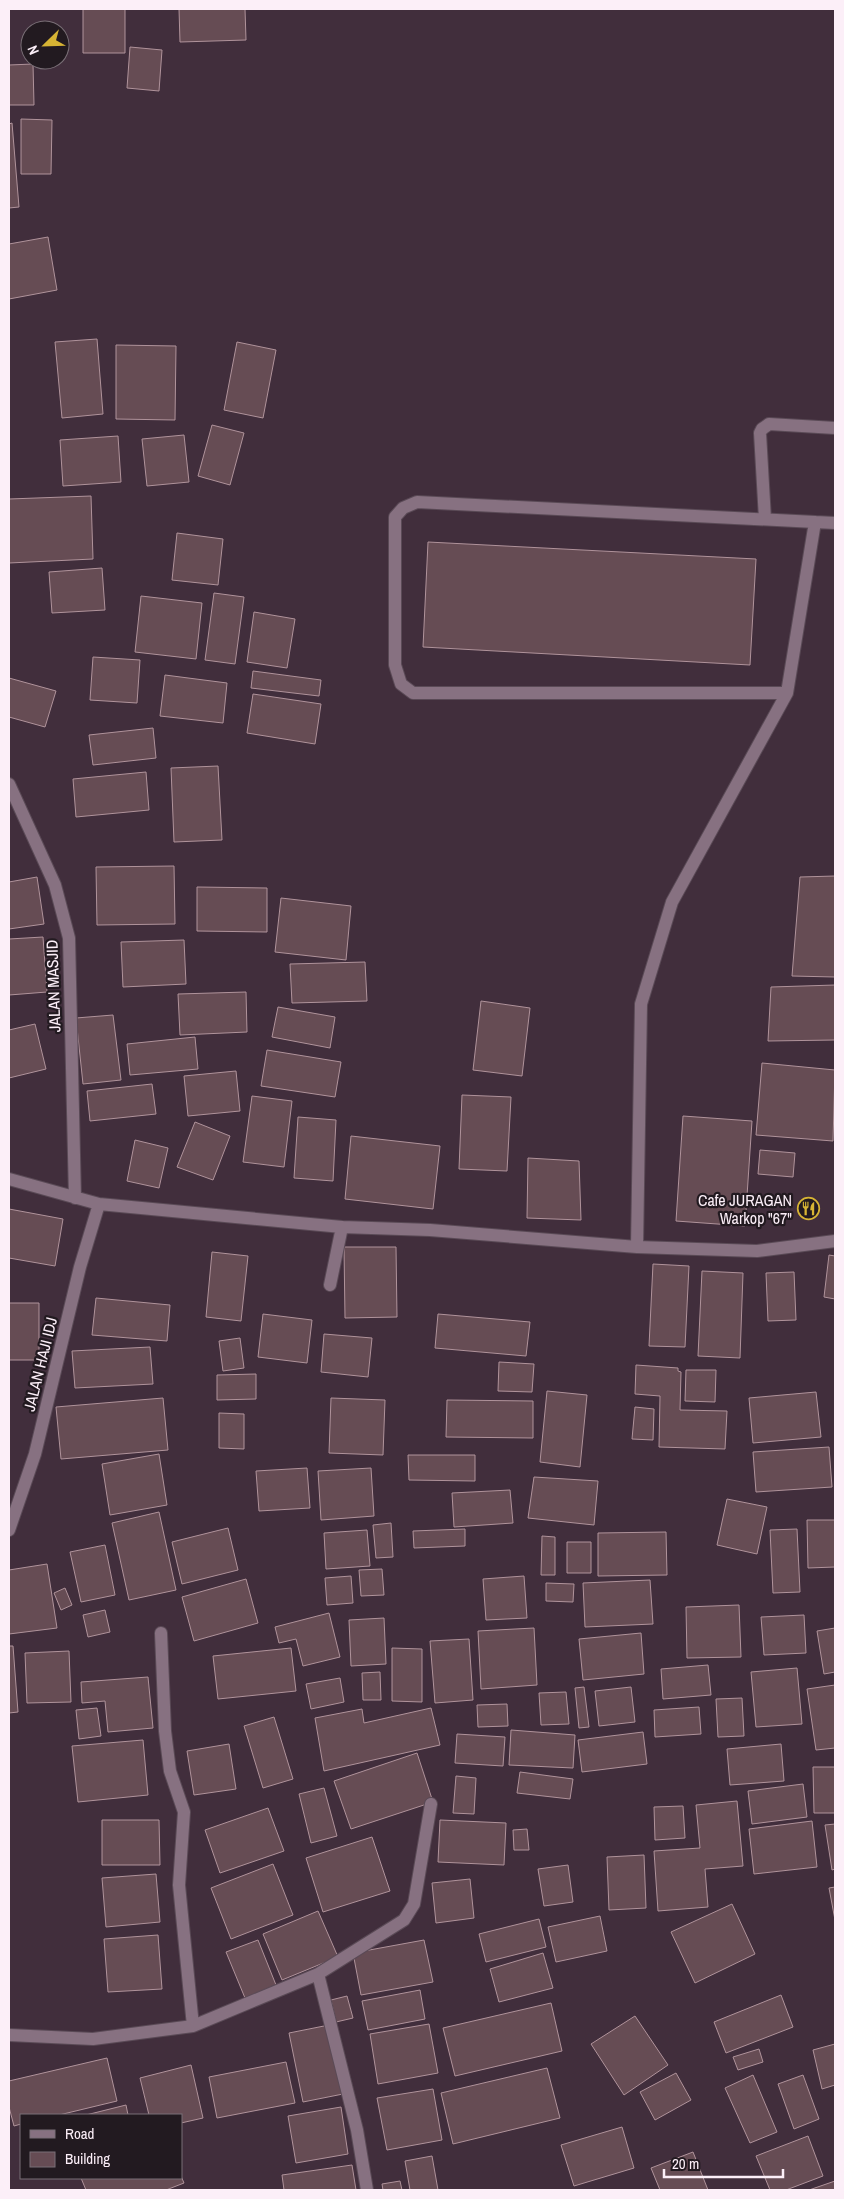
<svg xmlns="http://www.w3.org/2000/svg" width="844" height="2199" font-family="'Archivo Narrow',sans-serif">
  <rect width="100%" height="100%" fill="#412e3c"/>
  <!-- building -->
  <path fill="#664c54" stroke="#b0939b" d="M83,9H125V53H83Z
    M179,9H245L246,40L180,42Z
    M130,47L162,50L159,91L127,88Z
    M33,64L34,105H9V65Z
    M21,119L52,120L51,174H21Z
    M12,123L19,207L9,208V124Z
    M48,237L57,290L9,299V244Z
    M97,339L103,414L62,418L55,342Z
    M237,342L276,350L263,418L224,410Z
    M116,345L176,346L175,420L116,419Z
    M212,425L244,433L230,485L198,476Z
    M184,435L189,482L147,486L142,439Z
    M118,436L121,482L63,486L60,440Z
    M91,496L93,559L9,563V499Z
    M177,533L223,539L218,585L172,580Z
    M428,542L756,559L750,665L423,647Z
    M102,568L105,610L52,613L49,572Z
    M214,593L244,597L235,664L205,660Z
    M141,596L202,603L196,659L135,652Z
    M254,612L295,619L287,668L247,662Z
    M93,657L140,660L137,703L90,700Z
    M253,671L321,680L319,696L251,688Z
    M165,675L227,683L223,723L160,716Z
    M9,678L56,691L45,727L9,717Z
    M253,694L321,704L315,744L247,733Z
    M153,728L156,758L93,765L89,735Z
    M218,766L222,840L174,842L171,768Z
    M146,772L149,810L76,817L73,779Z
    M174,866L175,924L97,925L96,867Z
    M835,876V977L792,976L800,877Z
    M37,877L44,924L9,929V882Z
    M197,887L267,888V932L197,931Z
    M281,898L351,906L346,960L275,952Z
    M43,937L47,992L9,995V939Z
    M184,940L186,984L123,987L121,942Z
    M365,962L367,1001L292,1003L290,964Z
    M835,985V1040L768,1041L771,987Z
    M246,992L247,1032L180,1035L178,994Z
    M481,1001L530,1008L522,1076L473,1070Z
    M278,1007L335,1017L330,1048L272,1037Z
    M113,1015L121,1080L83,1084L76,1018Z
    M35,1024L46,1069L9,1078V1030Z
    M195,1037L198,1069L130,1075L127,1044Z
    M267,1050L341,1062L335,1097L261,1086Z
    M762,1063L835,1070L833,1141L756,1135Z
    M236,1071L240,1111L188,1116L184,1076Z
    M152,1084L156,1114L90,1121L87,1091Z
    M462,1095L511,1097L507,1171L459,1169Z
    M252,1096L292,1101L284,1167L243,1162Z
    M683,1116L752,1121L745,1226L676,1221Z
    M298,1117L336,1120L333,1181L294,1178Z
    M195,1122L230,1136L213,1180L177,1167Z
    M351,1136L440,1146L433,1209L345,1199Z
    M135,1140L168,1148L159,1188L127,1181Z
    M760,1150L795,1153L793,1177L758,1174Z
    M528,1158L579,1161L581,1220L527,1218Z
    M9,1209L63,1219L55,1266L9,1258Z
    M344,1247H396L397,1317L345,1318Z
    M212,1252L248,1256L241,1321L206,1317Z
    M829,1255L835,1256V1299L824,1297Z
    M653,1264L689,1266L685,1347L649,1346Z
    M702,1271L743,1273L740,1358L698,1356Z
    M794,1272L796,1320L768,1321L766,1273Z
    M96,1298L170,1305L167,1341L92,1335Z
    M9,1303H39V1360H9Z
    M263,1314L312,1320L307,1363L258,1357Z
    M438,1314L530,1322L526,1356L435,1348Z
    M324,1334L372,1338L368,1377L321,1372Z
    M240,1338L244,1368L223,1371L219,1341Z
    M150,1347L153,1384L75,1388L72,1351Z
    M499,1362L534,1364L532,1392L498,1391Z
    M636,1365L678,1368V1371L681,1372L680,1410L727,1411L725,1449L659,1447L660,1396L635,1394Z
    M686,1370H716L715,1402L685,1401Z
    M256,1374V1399L217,1400V1375Z
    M547,1391L587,1395L580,1467L540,1462Z
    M816,1392L821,1437L753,1443L749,1398Z
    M163,1398L168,1450L61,1459L56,1407Z
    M331,1398L385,1400L383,1455L329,1453Z
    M447,1400L533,1401V1438L446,1437Z
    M635,1407L654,1409L653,1440L632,1439Z
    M219,1413L244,1414V1449L219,1448Z
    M829,1447L832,1487L756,1492L753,1452Z
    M159,1454L167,1505L110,1515L102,1464Z
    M408,1455H475V1481L409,1480Z
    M307,1468L310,1508L259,1511L256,1471Z
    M371,1468L374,1516L321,1520L318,1471Z
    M534,1477L598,1481L594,1525L528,1518Z
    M510,1490L513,1523L454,1527L452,1493Z
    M727,1499L767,1507L757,1554L717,1545Z
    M159,1512L176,1590L129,1600L112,1523Z
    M807,1520H835V1567L808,1568Z
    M391,1523L393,1557L376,1558L373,1525Z
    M228,1528L238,1570L182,1584L172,1542Z
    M465,1529V1546L414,1548L413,1531Z
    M797,1529L800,1592L773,1593L770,1530Z
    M367,1530L370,1566L326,1569L324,1533Z
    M666,1532L667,1575L598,1576V1533Z
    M542,1536L555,1537V1575H541Z
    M567,1542H591V1573H567Z
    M105,1545L115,1595L81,1602L70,1552Z
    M47,1564L57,1628L9,1634V1570Z
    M382,1569L384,1595L361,1596L359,1570Z
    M351,1576L353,1603L327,1605L325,1578Z
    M524,1576L527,1618L486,1620L483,1579Z
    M246,1579L258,1623L194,1641L182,1597Z
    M650,1580L653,1624L585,1627L583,1583Z
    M546,1583L574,1584L573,1602L546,1601Z
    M65,1588L72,1605L61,1610L54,1593Z
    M739,1605L741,1657L687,1658L686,1607Z
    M105,1610L110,1632L88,1637L83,1615Z
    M329,1613L340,1657L303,1666L296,1639L279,1643L275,1627Z
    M804,1615L806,1653L764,1655L761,1617Z
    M384,1618L386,1664L351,1666L349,1620Z
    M534,1628L537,1685L481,1689L478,1631Z
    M835,1628V1672L824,1674L817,1631Z
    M641,1633L644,1674L583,1680L579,1639Z
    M469,1639L473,1700L435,1703L430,1641Z
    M9,1646H13L18,1712L9,1713Z
    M291,1648L296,1691L218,1699L213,1656Z
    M392,1648L422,1649V1702L392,1701Z
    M69,1651L71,1702L27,1703L25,1653Z
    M708,1665L711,1695L663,1699L661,1669Z
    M797,1668L802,1724L756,1727L751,1672Z
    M380,1672L381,1700H363L362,1673Z
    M148,1677L153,1728L108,1732L105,1701L82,1703L81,1682Z
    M340,1678L344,1702L311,1709L306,1684Z
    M835,1685V1748L816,1750L807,1689Z
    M584,1687L589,1727L579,1728L575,1688Z
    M631,1687L635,1722L599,1726L595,1691Z
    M566,1692L569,1724L541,1725L539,1693Z
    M742,1698L744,1736L718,1737L716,1699Z
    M507,1704L508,1726L478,1727L477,1705Z
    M699,1707L701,1734L655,1737L654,1710Z
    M97,1708L101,1736L79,1739L76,1710Z
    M431,1708L440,1745L324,1771L315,1718L362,1709L364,1723Z
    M274,1717L293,1779L263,1788L244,1726Z
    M511,1730L575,1735L573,1768L509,1765Z
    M643,1732L647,1764L582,1772L578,1740Z
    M457,1734L505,1737L503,1766L455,1763Z
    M143,1740L148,1795L78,1802L72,1746Z
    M229,1744L236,1789L194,1795L187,1751Z
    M781,1744L784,1781L730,1785L727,1749Z
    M417,1753L433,1802L351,1829L334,1781Z
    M813,1767H835V1813H814Z
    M520,1772L573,1779L570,1799L517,1793Z
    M456,1776L476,1778L474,1814L453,1813Z
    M803,1784L807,1817L752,1824L748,1791Z
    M324,1788L337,1836L311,1843L299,1794Z
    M737,1801L743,1866L705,1869L708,1907L658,1911L654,1851L700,1848L696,1805Z
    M683,1806L685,1838L655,1840L654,1807Z
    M268,1808L284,1851L220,1873L205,1830Z
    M102,1820H159L160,1865H102Z
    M440,1820L506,1823L504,1865L438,1862Z
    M812,1821L817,1867L754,1874L749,1829Z
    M835,1824V1869L832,1870L825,1825Z
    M527,1829L529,1850H514L513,1830Z
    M372,1837L390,1891L323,1912L306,1858Z
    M644,1855L646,1908L609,1910L607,1857Z
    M273,1864L293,1915L231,1939L211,1888Z
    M568,1865L573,1902L544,1906L538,1869Z
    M156,1874L160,1922L106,1927L102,1878Z
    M470,1879L474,1918L436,1923L432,1883Z
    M835,1887V1920L829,1888Z
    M732,1904L755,1954L695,1983L671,1932Z
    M318,1911L338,1957L282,1980L263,1934Z
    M600,1916L607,1951L556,1962L548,1927Z
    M539,1919L546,1947L486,1962L479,1934Z
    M158,1935L162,1989L108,1992L104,1939Z
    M258,1940L276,1985L245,1998L226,1952Z
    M424,1940L433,1982L361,1995L353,1953Z
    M543,1953L553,1988L499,2002L490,1969Z
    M420,1990L425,2019L368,2030L362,2001Z
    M781,1995L793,2027L726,2053L714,2022Z
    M347,1996L353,2018L336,2022L331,2000Z
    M551,2003L562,2051L455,2076L443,2028Z
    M635,2016L668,2065L624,2095L591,2044Z
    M429,2024L438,2073L378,2084L370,2034Z
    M329,2025L343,2094L303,2102L289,2033Z
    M835,2044V2085L822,2089L813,2050Z
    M759,2049L763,2062L738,2070L733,2057Z
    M107,2058L117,2101L59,2115H21V2124L14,2126L9,2107V2081Z
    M286,2062L295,2103L217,2118L209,2077Z
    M191,2065L203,2118L181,2123V2115H149L140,2078Z
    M547,2068L560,2118L453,2144L441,2093Z
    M676,2073L691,2100L655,2120L640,2092Z
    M753,2075L777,2132L750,2143L725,2088Z
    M803,2075L819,2119L794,2129L778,2084Z
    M433,2089L442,2140L387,2150L377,2098Z
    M126,2105L128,2115H86Z
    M341,2107L348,2154L296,2163L288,2116Z
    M622,2127L634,2168L574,2186L561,2145Z
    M808,2136L823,2176L786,2190H770L756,2156Z
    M693,2152L708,2190H660L651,2168Z
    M432,2156L438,2190H410L405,2161Z
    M352,2165L356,2190H284L282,2175Z
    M181,2176L184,2183L166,2190H86L81,2178H181Z
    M400,2181L402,2190H383L382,2184Z
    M835,2181V2190H809Z"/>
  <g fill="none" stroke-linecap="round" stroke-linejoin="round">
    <defs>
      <path id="minor" d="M765,519L760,433L762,429L769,424L835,428
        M787,693H413L401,684L395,665V517L403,508L417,502L835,523
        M9,784L55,885L69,938L75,1198
        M9,1179L99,1204L342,1227L430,1230L637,1247L757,1251L835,1241
        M637,1247L641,1004L672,902L787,693L815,522
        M330,1285L342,1227
        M9,1530L35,1454L80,1267L99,1204
        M161,1633L165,1731L170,1771L184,1812L179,1885L193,2026
        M318,1974L357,2130L367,2190
        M9,2035L93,2039L193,2026L318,1974L404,1920L414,1904L431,1804"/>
    </defs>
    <!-- minor casing -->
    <use href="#minor" stroke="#5a4a56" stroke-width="14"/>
    <!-- minor -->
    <use href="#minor" stroke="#877181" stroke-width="12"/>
  </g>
  <!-- icons -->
  <defs>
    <symbol id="restaurant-ring" viewBox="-11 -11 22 22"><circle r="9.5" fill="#221a20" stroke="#d7b434" stroke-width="1.5"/><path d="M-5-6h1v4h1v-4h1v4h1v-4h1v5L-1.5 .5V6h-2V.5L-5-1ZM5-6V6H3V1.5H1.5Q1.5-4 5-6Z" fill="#d7b434"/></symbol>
  </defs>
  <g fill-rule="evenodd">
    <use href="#restaurant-ring" x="796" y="1196" width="25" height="25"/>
  </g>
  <g text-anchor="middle" stroke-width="4.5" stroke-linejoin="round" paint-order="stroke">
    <!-- street labels -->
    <g font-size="16" fill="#fceff8" stroke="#221a20">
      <text transform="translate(53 986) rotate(-92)" y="6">JALAN MASJID</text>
      <text transform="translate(40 1364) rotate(-76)" y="6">JALAN HAJI IDJ</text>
    </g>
    <!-- poi labels -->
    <g font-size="16" fill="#fceff8" stroke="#221a20" text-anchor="end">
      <text x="792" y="1206">Cafe JURAGAN<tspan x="792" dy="18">Warkop "67"</tspan></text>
    </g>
  </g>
  <!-- border -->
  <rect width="844" height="2199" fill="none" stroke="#fceff8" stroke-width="20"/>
  <!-- legend -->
  <rect x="20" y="2114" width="162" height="65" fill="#221a20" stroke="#796f76"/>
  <rect x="30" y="2130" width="25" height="8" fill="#877181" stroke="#796f76"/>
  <text x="65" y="2139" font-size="15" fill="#fceff8">Road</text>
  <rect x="30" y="2152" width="25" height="15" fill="#664c54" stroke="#796f76"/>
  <text x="65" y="2164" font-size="15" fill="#fceff8">Building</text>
  <!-- north arrow -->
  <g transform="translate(45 45) rotate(247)"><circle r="24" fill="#221a20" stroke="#796f76"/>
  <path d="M0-4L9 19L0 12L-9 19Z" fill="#d7b434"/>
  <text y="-8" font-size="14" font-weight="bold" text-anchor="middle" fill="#fceff8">N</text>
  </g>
  <!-- scale -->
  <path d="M664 2169v8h119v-8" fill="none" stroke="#fceff8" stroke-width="2.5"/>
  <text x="672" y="2169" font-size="15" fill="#fceff8" stroke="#221a20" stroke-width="4" paint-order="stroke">20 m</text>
</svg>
